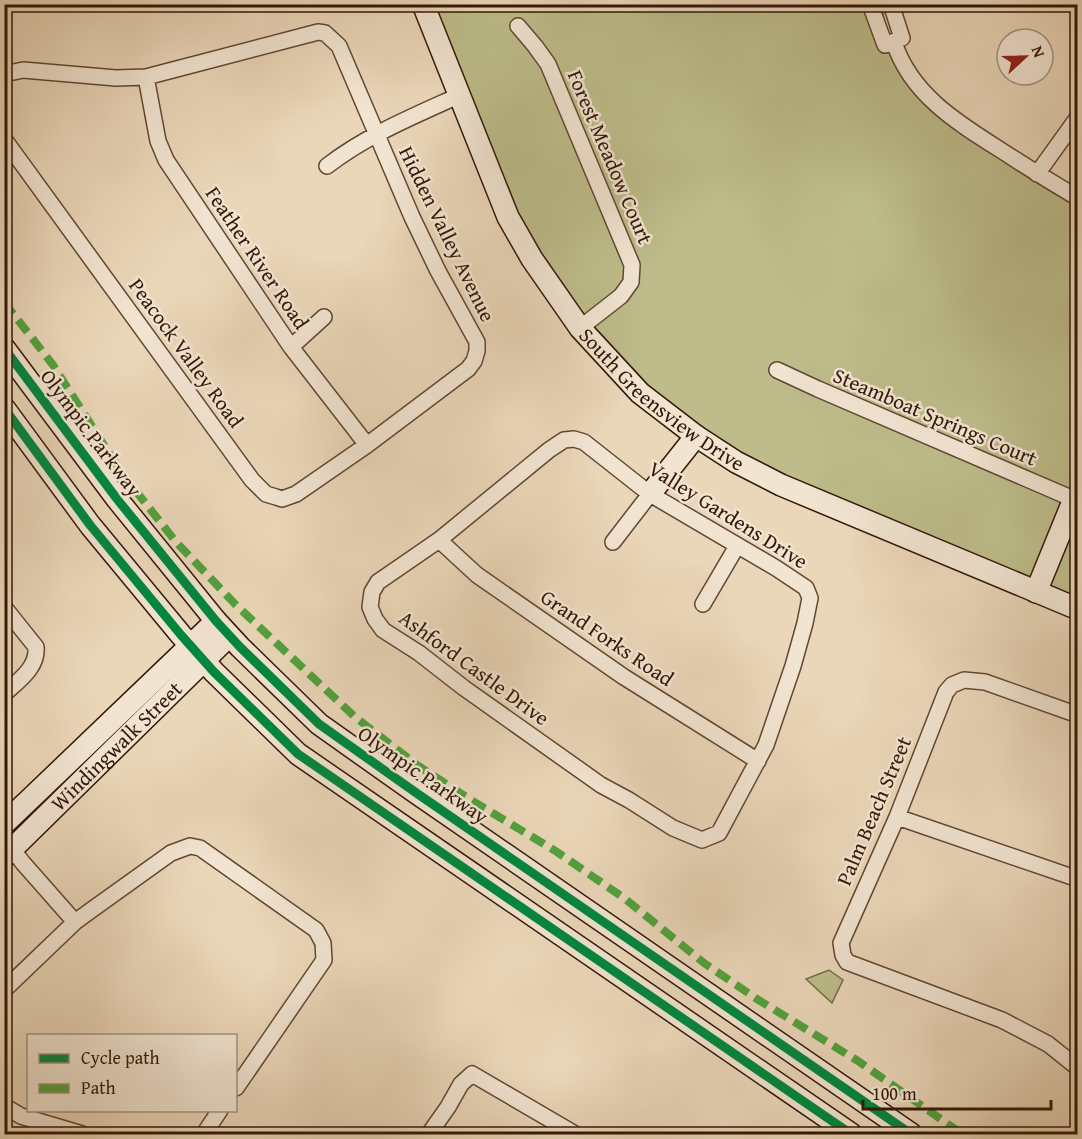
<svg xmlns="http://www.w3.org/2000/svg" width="1082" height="1139" font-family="'Gentium Book Plus',serif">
  <rect width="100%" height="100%" fill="#ead6b8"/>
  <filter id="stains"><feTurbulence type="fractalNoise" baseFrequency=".00333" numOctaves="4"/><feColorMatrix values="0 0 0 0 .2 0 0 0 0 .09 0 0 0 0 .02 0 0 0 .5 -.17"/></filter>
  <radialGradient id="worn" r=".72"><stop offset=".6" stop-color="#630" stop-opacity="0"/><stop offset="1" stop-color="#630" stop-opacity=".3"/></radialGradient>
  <!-- green -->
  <path fill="#bdbc8a" stroke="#786a48" stroke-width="1.5" d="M423,5H881L884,19L891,40L916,84L1077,203V609L805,496L672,419L537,268Z
    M829,970L843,980L832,1003L806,979Z"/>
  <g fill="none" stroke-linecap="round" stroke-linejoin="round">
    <defs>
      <path id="street" d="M870,4L885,45L902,38L891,4
        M518,26L535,46L548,64L632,265L631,282L621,296L580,328
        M894,42C910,93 956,122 999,149C1025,166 1051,182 1078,198
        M4,74L23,70L116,78L146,77L318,32L325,33L339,46L412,217L438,271L477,342V351L474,361L468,369L367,445L296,494L282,499L276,497L266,494L252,480L4,139
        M146,77L158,141L166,160L291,347L367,445
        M327,166C367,135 414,116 460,95
        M1037,174L1078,117
        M291,347L324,317
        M777,370L818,389L1078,501
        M574,439L584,442L650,494L776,568L806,588L810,598L805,623L793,666L766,745L719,833L702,840L673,828L629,800L601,785L464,688L419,653L383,630L375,619L370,607L372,592L378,582L439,540L549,450L564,440Z
        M439,540L477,575L624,677L758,761
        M613,542L650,494
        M703,604L737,546
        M4,607L36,647C38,668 18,681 4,694
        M1078,715L985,682L964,680L952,685L946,692L897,817L841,943L843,955L847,962L1002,1020L1048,1044L1078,1068
        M897,817L1078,879
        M12,849L23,863L75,922
        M4,990L75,922L90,911L171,853L190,846L200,848L316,930L323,943L324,960L236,1088
        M4,1106L21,1116L82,1134
        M204,1134L220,1110
        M429,1134L448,1107L461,1084L472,1074L575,1134"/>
      <g id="secondary">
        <path id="s1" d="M423,4L508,217L532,259L580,328L640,393L696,436L736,462L781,485L1078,609"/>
        <path d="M4,348L117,499L216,621L240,647L319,724L415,792L911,1134"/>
        <path d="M4,408L90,525L181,635L214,672L298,754L851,1134"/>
        <path d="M650,494L696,436"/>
        <path d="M1036,592L1074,499"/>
        <path d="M4,824L216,621"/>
        <path id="s2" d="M4,857L229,636"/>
      </g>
    </defs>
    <!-- street casing -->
    <use href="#street" stroke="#614732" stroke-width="18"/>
    <!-- secondary casing -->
    <use href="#secondary" stroke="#331706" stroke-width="24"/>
    <!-- street -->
    <use href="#street" stroke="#f1e4d1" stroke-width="15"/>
    <!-- secondary -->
    <use href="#secondary" stroke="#f1e4d1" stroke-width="21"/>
    <!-- quiet -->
    <path stroke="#52a13d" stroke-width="8" stroke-dasharray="15 8" stroke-linecap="butt" d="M4,302L53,365L121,472L176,542L236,605L355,717L417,765L471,800L554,850L624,898L704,963L757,999L858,1061L962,1134"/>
    <defs>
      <path id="cycleway" d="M4,348L117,499L216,621L240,647L319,724L415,792L911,1134
        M4,408L90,525L181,635L214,672L298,754L851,1134"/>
    </defs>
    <!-- cycleway casing -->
    <use href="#cycleway" stroke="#f1e4d1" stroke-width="13"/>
    <!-- cycleway -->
    <use href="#cycleway" stroke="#00873e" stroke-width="9"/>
  </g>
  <g text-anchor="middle" stroke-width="5" stroke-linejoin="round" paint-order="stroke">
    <!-- street labels -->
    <g font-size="21" fill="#331706" stroke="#f1e4d1">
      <text transform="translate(610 157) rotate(67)" y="7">Forest Meadow Court</text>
      <text transform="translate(447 234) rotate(64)" y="7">Hidden Valley Avenue</text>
      <text transform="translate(257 258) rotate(56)" y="7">Feather River Road</text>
      <text transform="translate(186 353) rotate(54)" y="7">Peacock Valley Road</text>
      <text dy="7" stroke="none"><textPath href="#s1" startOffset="471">South Greensview Drive</textPath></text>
      <text transform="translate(935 417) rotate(23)" y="7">Steamboat Springs Court</text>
      <text transform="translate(91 433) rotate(53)" y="7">Olympic Parkway</text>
      <text transform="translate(728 515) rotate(32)" y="7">Valley Gardens Drive</text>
      <text transform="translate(607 638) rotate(34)" y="7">Grand Forks Road</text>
      <text transform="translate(474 668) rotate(36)" y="7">Ashford Castle Drive</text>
      <text dy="7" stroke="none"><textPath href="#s2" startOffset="158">Windingwalk Street</textPath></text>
      <text transform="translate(423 775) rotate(35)" y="7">Olympic Parkway</text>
      <text transform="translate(874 811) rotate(-67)" y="7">Palm Beach Street</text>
    </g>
  </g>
  <!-- margin -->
  <rect width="1082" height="1139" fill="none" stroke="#ead6b8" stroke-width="24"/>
  <rect x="6" y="6" width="1070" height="1127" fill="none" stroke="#331706" stroke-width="3"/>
  <rect x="12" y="12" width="1058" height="1115" fill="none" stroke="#331706" stroke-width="1.5"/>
  <!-- legend -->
  <rect x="27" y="1034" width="210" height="78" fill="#f1e4d1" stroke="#a59280" stroke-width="1.5"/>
  <rect x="39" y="1054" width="30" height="9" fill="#00873e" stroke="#a59280" stroke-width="1.5"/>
  <text x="81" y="1064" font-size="18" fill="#331706">Cycle path</text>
  <rect x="39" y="1084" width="30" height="9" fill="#52a13d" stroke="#a59280" stroke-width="1.5"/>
  <text x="81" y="1094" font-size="18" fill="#331706">Path</text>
  <!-- north arrow -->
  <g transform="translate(1025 57) rotate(68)"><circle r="28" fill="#f1e4d1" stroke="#a59280" stroke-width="1.5"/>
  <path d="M0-4.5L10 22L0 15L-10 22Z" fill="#8f2418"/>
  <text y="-9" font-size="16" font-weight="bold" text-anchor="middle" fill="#331706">N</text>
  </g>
  <!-- scale -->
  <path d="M863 1100v9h188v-9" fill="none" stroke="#331706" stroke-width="3"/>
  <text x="872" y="1100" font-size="18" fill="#331706" stroke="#f1e4d1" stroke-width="4.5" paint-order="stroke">100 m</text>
  <rect width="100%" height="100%" filter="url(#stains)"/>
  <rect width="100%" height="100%" fill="url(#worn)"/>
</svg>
